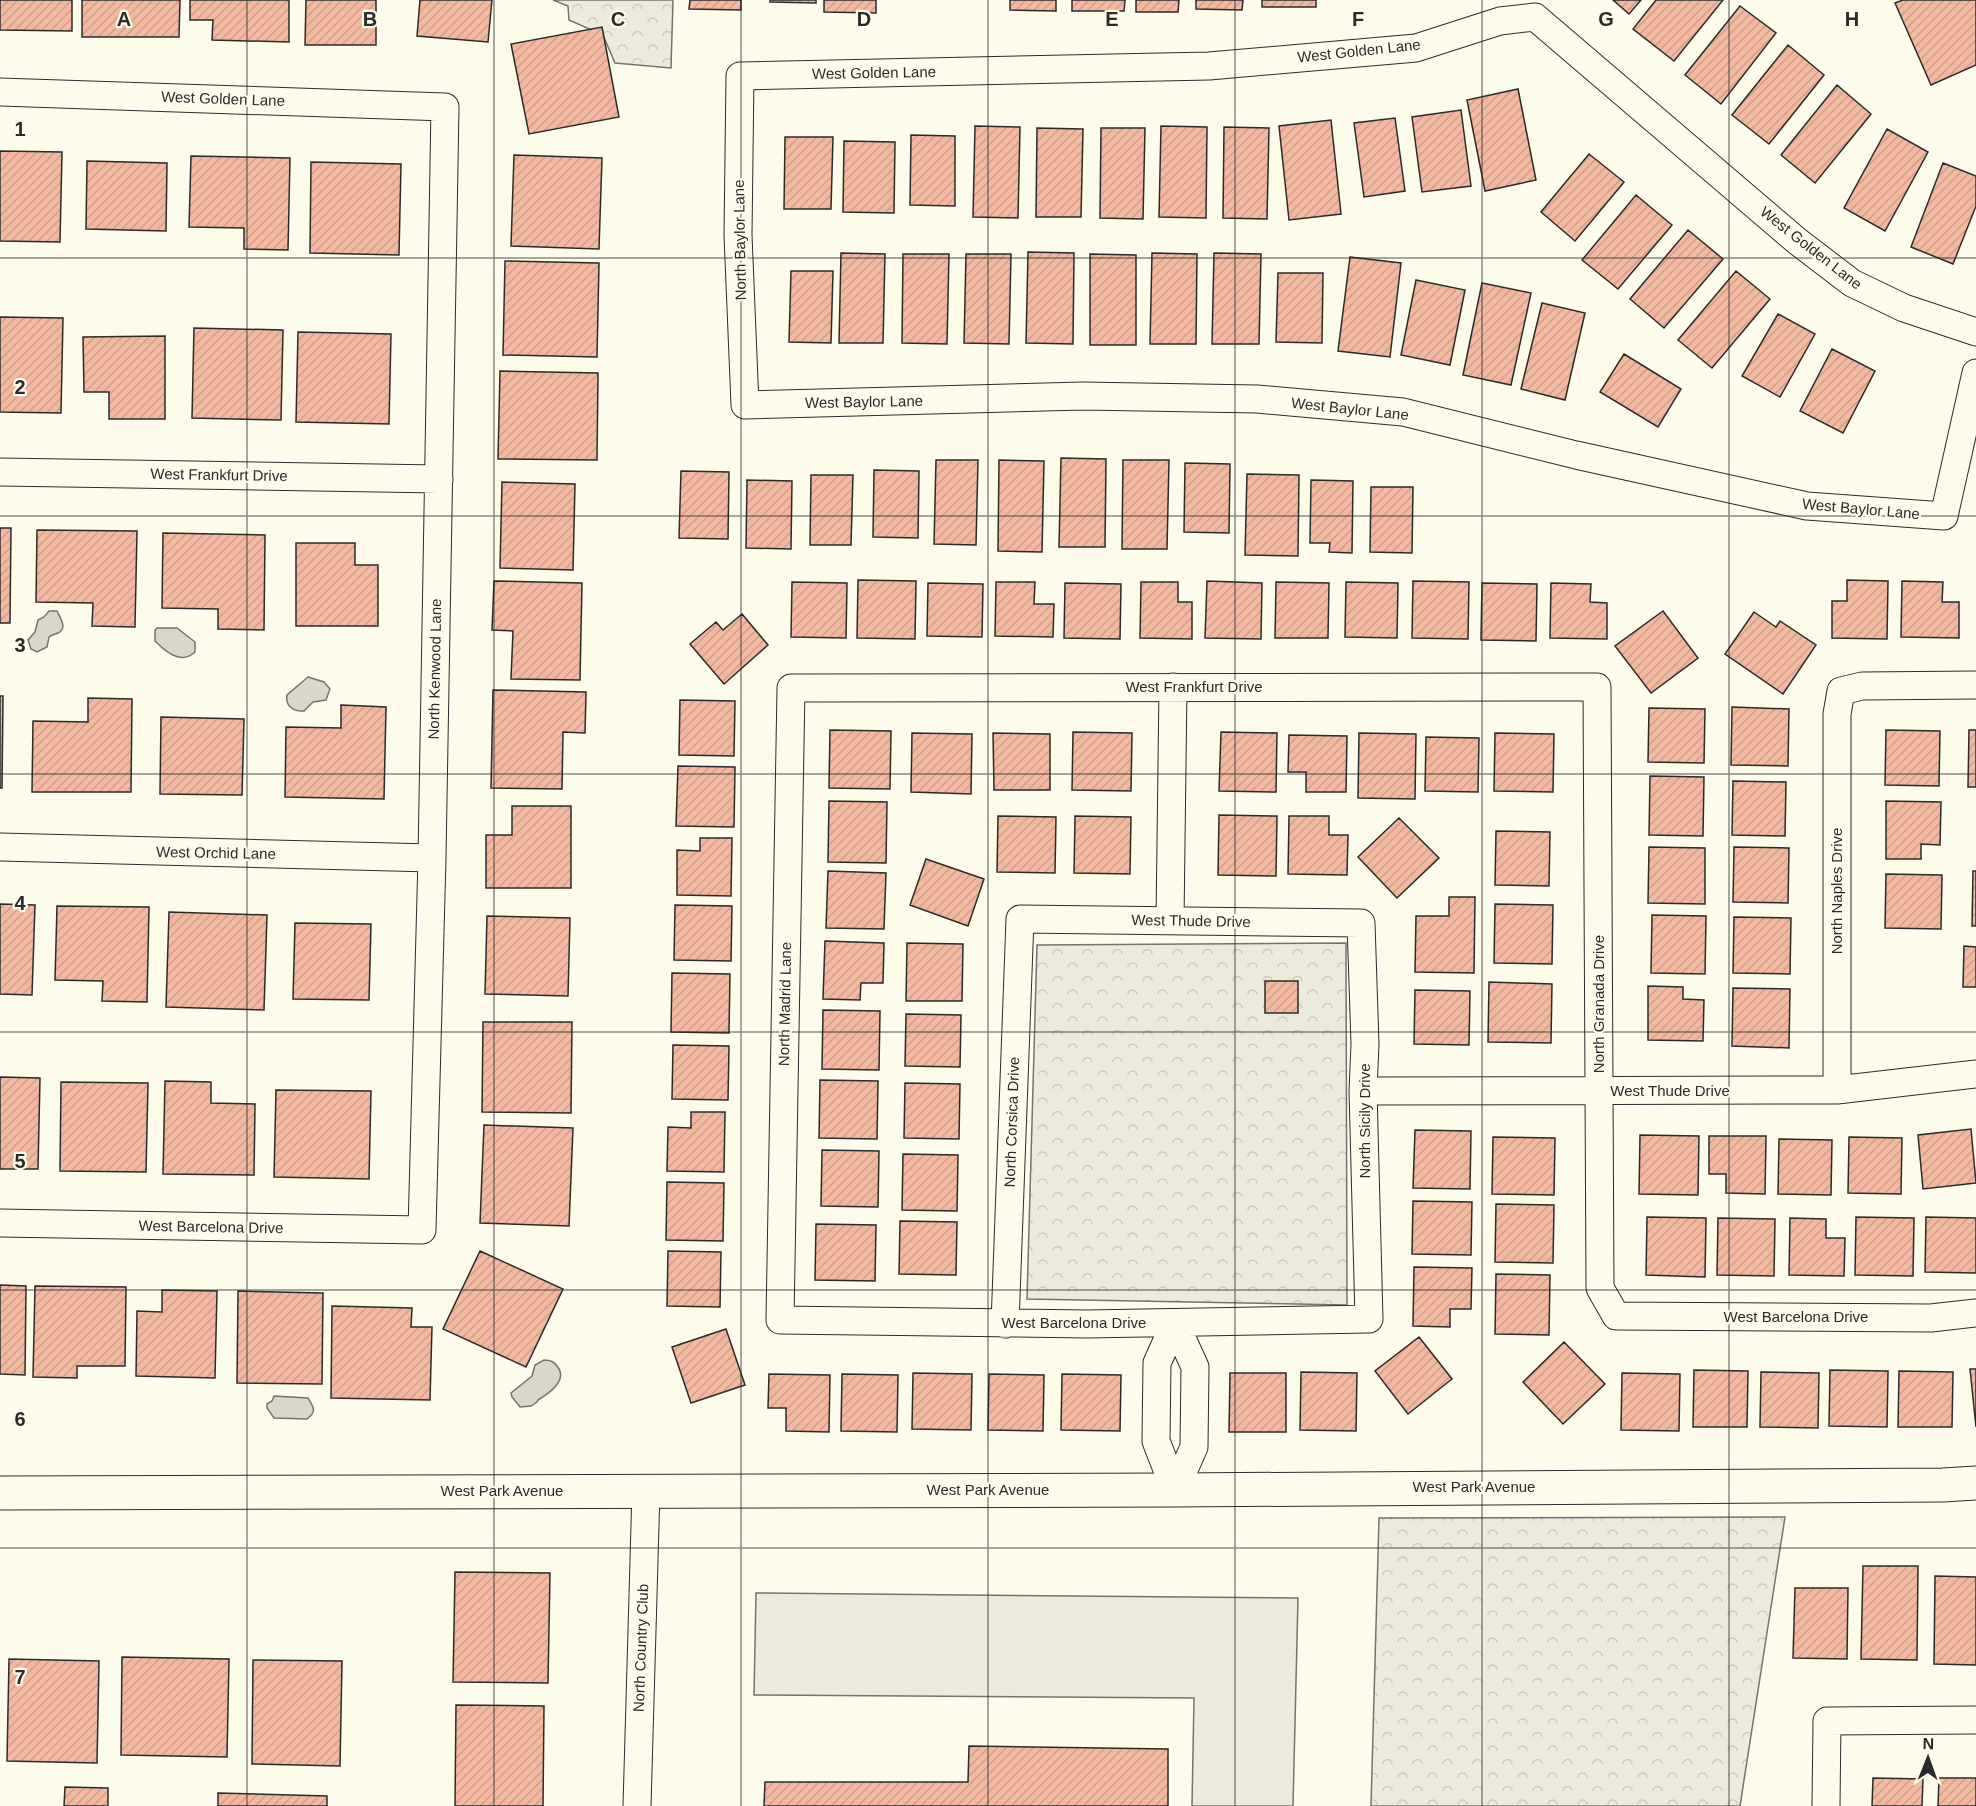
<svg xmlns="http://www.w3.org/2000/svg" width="1976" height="1806" font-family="Arial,sans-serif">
  <defs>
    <pattern id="forest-crowns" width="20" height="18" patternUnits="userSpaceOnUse" patternTransform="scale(1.5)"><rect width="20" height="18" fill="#ecebdb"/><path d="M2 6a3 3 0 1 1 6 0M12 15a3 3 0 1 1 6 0" fill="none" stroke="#cbcabc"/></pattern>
    <pattern id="building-hatch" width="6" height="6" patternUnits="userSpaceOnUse" patternTransform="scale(1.5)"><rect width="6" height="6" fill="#f2b8a0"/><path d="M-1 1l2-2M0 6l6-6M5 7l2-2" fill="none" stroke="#d09e8a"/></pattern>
  </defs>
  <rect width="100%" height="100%" fill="#fdfbea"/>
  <!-- forest -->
  <path fill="url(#forest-crowns)" stroke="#74746e" stroke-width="1.5" d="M553,0H673L671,68L615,63L603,35L569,20L568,6Z
    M1346,943L1347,1305L1027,1299L1037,945Z
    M1785,1517L1740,1806H1371L1379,1518Z"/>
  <!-- parking -->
  <path fill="#eceadb" stroke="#74746e" stroke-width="1.5" d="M756,1593L1298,1598L1293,1806H1192L1194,1698L754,1695Z"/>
  <!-- water -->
  <path fill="#d8d7c9" stroke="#74746e" stroke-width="1.5" d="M49,611H57C60,618 68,628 58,633C55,634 51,635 49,637L47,647L37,652L31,649L28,640L35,632L38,620L44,617Z
    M157,628H177L195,642V652C181,665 166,652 155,641V630Z
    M308,677L324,682L330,689L326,700L313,702L304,711C294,712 285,706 287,695Z
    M544,1360C550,1360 554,1361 557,1366C569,1380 548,1394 538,1400L537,1402L531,1406L520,1407L512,1397L511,1393L532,1376L535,1365Z
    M274,1396L308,1398C314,1408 317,1411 307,1419L274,1418L267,1408V1404L272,1401Z"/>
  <!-- building -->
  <path fill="url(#building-hatch)" stroke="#2b2b2b" stroke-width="1.5" d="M0,0H72V31L0,30Z
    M82,0H180L179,37H82Z
    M190,0H289V42L212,40L213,20H190Z
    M306,0H376V45H305Z
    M420,0H492L488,42L417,36Z
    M690,0H741V10L689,9Z
    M770,0H816V3L770,2Z
    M824,0H876V13L824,12Z
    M1010,0H1056V11L1010,10Z
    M1072,0H1125L1124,11H1072Z
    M1136,0H1179L1178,12H1136Z
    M1196,0H1243L1242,10L1196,9Z
    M1262,0H1316V7H1262Z
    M1613,0H1641L1629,14Z
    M1656,0H1723L1674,61L1633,29Z
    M1903,0H1976V65L1931,85L1895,3Z
    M1740,6L1776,33L1721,104L1685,75Z
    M602,27L619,117L529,134L511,44Z
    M1788,45L1824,75L1769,144L1732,115Z
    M1837,85L1871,114L1815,183L1781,155Z
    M1518,89L1536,180L1485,191L1467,100Z
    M1461,110L1471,186L1422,192L1412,117Z
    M1395,118L1405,191L1364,197L1354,123Z
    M1331,120L1341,214L1289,220L1279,126Z
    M975,126L1020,127L1018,218L973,217Z
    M1161,126L1207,127L1206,218L1159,217Z
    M1224,127L1269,128L1267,219L1223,218Z
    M1037,128L1083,129L1081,217H1036Z
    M1101,128H1145L1143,219L1100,218Z
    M1887,129L1928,152L1885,231L1844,208Z
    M911,135L955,136V206L910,205Z
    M785,137H833L831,209H784Z
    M844,141L895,142L894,213L843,212Z
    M0,151L62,152L60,242L0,241Z
    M1589,154L1624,182L1575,241L1541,212Z
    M514,155L602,158L599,249L511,246Z
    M191,156L290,158L288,250L244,249V228L189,227Z
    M87,161L167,163L166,231L86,229Z
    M311,162L401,164L399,255L310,253Z
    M1943,163L1976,176V206L1953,264L1911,247Z
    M1636,195L1672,225L1618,289L1582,260Z
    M1688,230L1723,259L1664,328L1630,299Z
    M1028,252L1074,253L1073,344L1026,343Z
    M841,253L885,254L883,343H839Z
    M1152,253L1197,254L1196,344H1150Z
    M1214,253L1261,254L1259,344H1212Z
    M903,254H949L947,344L902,343Z
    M966,254H1011L1009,344L964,343Z
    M1090,254L1136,255V345H1090Z
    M1350,257L1401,263L1390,357L1338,351Z
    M505,261L599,263L597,357L503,355Z
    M791,271H833L831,343L789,342Z
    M1736,271L1770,299L1712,368L1678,340Z
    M1278,273H1323L1322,343L1276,342Z
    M1416,280L1465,290L1450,365L1401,355Z
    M1482,283L1531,293L1511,385L1463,375Z
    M1542,303L1585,313L1565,400L1521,389Z
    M1778,314L1815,334L1780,397L1742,376Z
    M0,317L63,318L61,413L0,412Z
    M194,328L283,330L281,420L192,418Z
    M298,332L391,334L389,424L296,422Z
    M165,336V419H109V392H84L83,337Z
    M1832,349L1875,371L1843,433L1800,411Z
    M1624,354L1681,389L1658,427L1600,392Z
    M500,371L598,373L597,460L498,459Z
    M1061,458L1106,459L1105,547H1059Z
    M936,460H978L976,545L934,544Z
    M999,460L1044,461L1042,552L998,551Z
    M1123,460H1169L1167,549H1122Z
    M1185,463L1230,464L1229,533L1184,532Z
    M874,470L919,471L918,538L873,537Z
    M681,471L729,472L728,539L679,538Z
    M1247,474L1299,475L1298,556L1245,555Z
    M811,475H853L851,545H810Z
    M747,480L792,481L791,549L746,548Z
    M1311,480L1353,481L1352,553L1329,552L1330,543H1310Z
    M502,482L575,484L573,570L500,568Z
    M1371,487H1413L1412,553L1370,552Z
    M0,528H11L10,623H0Z
    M37,530L137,531L135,627L92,626L93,603L36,602Z
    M163,533L265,535L264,630L218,629V609L162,608Z
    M296,543H355V565H378V626H296Z
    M858,580L916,581L915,639L857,638Z
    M1847,580L1888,581L1887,639L1832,638V601H1847Z
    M494,581L582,583L580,680L511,679L513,631L492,630Z
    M1207,581L1262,583L1261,639L1205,638Z
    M1413,581L1469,582L1468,639L1412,638Z
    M1902,581L1943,582L1942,602H1959V638L1901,637Z
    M792,582L847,583L846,638L791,637Z
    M996,582H1035L1034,604H1054L1053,637L995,636Z
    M1141,582H1178V602H1192V639L1140,638Z
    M1276,582L1329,583L1328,638H1275Z
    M1346,582L1398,583L1397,638L1345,637Z
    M928,583L983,584L982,637L927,636Z
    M1065,583L1121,584L1120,639L1064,638Z
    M1482,583L1537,584L1536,641L1481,640Z
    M1551,583L1591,584L1590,602L1607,603V639L1550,638Z
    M1663,611L1698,658L1651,693L1615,646Z
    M1754,612L1776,627L1780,621L1816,645L1783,694L1725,654Z
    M742,614L768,645L724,684L690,644L716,622L723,630Z
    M493,690L586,692L585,733L563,732L562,789L491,788Z
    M0,696H3L2,788H0Z
    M88,698L132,699L131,792H32L33,721L88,722Z
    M680,700L735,701L734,756L679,755Z
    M341,705L386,707L384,799L285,797L286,727L341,728Z
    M1732,707L1789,709L1788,766L1731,765Z
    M1649,708L1705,709L1704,763L1648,762Z
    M161,717L244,719L242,795L160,794Z
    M830,730L891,731L890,789L829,788Z
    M1886,730L1940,731L1939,786L1885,785Z
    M1969,730H1976V787H1968Z
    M1073,732L1132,733L1131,791L1072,790Z
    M1221,732L1277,733L1276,792L1219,791Z
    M912,733L972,734L971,794L911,792Z
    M993,733L1050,734V790H994Z
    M1359,733L1416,734L1415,799L1358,798Z
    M1495,733L1554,734L1553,792L1494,791Z
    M1289,735L1347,736L1346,792H1306V772H1288Z
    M1426,737L1479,738L1478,792L1425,791Z
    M678,766L735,767L734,827L676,826Z
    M1650,776L1704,777L1703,836L1649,835Z
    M1733,781L1786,782L1785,836L1732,835Z
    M829,801L887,802L886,863L828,862Z
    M1886,801L1941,802L1940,845L1921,844V859H1886Z
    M512,806H571V888H486V835H512Z
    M1219,815L1277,816L1276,876L1218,875Z
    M998,816L1056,817L1055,873L997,872Z
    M1075,816L1131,817L1130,874L1074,873Z
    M1289,816H1329V835H1348L1347,875L1288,874Z
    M1399,818L1439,858L1397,898L1358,857Z
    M1496,831L1550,832L1549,886L1495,885Z
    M700,838H732L731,896L677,895V850L700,851Z
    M1649,847L1705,848V904L1648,903Z
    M1734,847L1789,848L1788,903L1733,902Z
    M926,859L984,879L968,926L910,905Z
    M828,871L886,873L884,929L826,928Z
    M1973,871H1976V926H1972Z
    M1886,874L1942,875L1941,929L1885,928Z
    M1449,897H1475L1474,973L1415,972L1416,916H1449Z
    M0,904L35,905L32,995L0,994Z
    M1495,904L1553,905L1552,964L1494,963Z
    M675,905L732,906L731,961L674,960Z
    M57,906L149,907L147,1002L102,1001L103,981L55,980Z
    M169,912L267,915L264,1010L166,1007Z
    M1652,915L1706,916L1705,974L1651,973Z
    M487,916L570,918L568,996L485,994Z
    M1734,917L1791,918L1790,974L1733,973Z
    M295,923L371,924L369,1000L293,999Z
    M825,941L884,943L883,983H861L860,1000L823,999Z
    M907,943L963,944L962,1001H906Z
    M1964,946L1976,947V987H1963Z
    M672,973L730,974L729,1033L671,1032Z
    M1265,981H1298V1013H1265Z
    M1489,982L1552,984L1551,1043L1488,1042Z
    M1648,986L1683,987V999L1704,1000L1703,1041L1648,1040Z
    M1733,988L1790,989L1789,1048L1732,1046Z
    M1415,990L1470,991L1469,1045L1414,1044Z
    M823,1010L880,1011L879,1070L822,1069Z
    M906,1014L961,1015L960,1067L905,1066Z
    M483,1022H572L571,1113L482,1112Z
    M673,1045L729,1046L728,1100L672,1099Z
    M0,1077L40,1078L38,1169H0Z
    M820,1080L878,1081L877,1139L819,1138Z
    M165,1081L211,1082V1103L255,1104L254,1175L163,1174Z
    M61,1082L148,1083L146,1172L60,1171Z
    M905,1083L960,1084L959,1139L904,1138Z
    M276,1090L371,1091L369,1179L274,1177Z
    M691,1112H725L724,1172L667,1171L668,1127L691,1128Z
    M484,1125L573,1128L569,1226L480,1223Z
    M1971,1129L1976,1183L1923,1189L1918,1135Z
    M1415,1130L1471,1131L1470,1189L1413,1188Z
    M1640,1135L1699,1136L1698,1195L1639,1194Z
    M1709,1136H1766L1765,1194L1726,1193V1174H1709Z
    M1493,1137L1555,1138L1554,1195L1492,1194Z
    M1849,1137L1902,1138L1901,1194L1848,1193Z
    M1779,1139L1832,1140L1831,1195L1778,1194Z
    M822,1150L879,1151L878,1207L821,1206Z
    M903,1154L958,1155L957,1211L902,1210Z
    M667,1182L724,1183L723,1241L666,1240Z
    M1413,1201L1472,1202L1471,1255L1412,1254Z
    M1496,1204L1554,1205L1553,1263L1495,1262Z
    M1647,1217L1706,1218L1705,1277L1646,1275Z
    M1856,1217L1914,1218L1913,1276L1855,1275Z
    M1926,1217L1976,1218V1273L1925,1272Z
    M1718,1218L1775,1219L1774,1276L1717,1275Z
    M1790,1218L1826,1219V1238H1845L1844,1276L1789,1275Z
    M900,1221L957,1222L956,1275L899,1274Z
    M816,1224L876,1225L875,1281L815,1280Z
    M480,1251L563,1289L526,1367L443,1329Z
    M668,1251L721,1252L720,1307L667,1306Z
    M1414,1267L1472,1268L1471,1309H1450V1327L1413,1326Z
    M1496,1274L1550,1275L1549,1335L1495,1334Z
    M0,1285L26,1286L25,1375L0,1374Z
    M35,1286L126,1287L125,1366H77V1378L33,1377Z
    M162,1290L217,1291L215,1378L136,1376L137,1311L162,1312Z
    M238,1291L323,1293L322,1384L237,1383Z
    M332,1306L412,1308L411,1327H432L430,1400L331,1398Z
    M726,1329L745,1385L691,1403L672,1347Z
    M1419,1337L1452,1379L1408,1414L1375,1371Z
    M1564,1342L1605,1384L1563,1424L1523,1382Z
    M1970,1369H1976V1427Z
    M1694,1370L1748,1371L1747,1427H1693Z
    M1830,1370L1888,1371L1887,1427L1829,1426Z
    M1899,1371L1953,1372L1952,1427H1898Z
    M1301,1372L1357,1373L1356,1431L1300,1430Z
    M1761,1372L1819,1373L1818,1428L1760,1427Z
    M913,1373L972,1374L971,1430L912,1429Z
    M1230,1373H1286V1432H1229Z
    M1622,1373L1680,1374L1679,1431L1621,1430Z
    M769,1374L830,1375L829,1432L786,1431V1408H768Z
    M842,1374L898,1375L897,1432L841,1431Z
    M989,1374L1044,1375L1043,1431L988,1430Z
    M1062,1374L1121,1375L1120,1431L1061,1430Z
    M1863,1566H1918L1917,1660L1861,1659Z
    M455,1572L550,1573L548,1683L453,1682Z
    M1935,1576L1976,1577V1665L1934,1664Z
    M1795,1588H1848L1847,1659L1793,1658Z
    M122,1657L229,1659L227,1757L121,1755Z
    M9,1659L99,1661L97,1763L7,1761Z
    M253,1660L342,1661L340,1766L252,1764Z
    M456,1705L544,1706L543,1806H455Z
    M969,1746L1168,1749V1806H764L765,1782H968Z
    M1873,1778L1923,1779L1922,1806H1872Z
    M1939,1778H1976V1806H1938Z
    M65,1787L108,1788V1806H64Z
    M218,1793L327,1796V1806H218Z"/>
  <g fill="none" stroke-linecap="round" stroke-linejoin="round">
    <defs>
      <path id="minor" d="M0,92L445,107L432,858L422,1230L0,1223
        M1976,332L1904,308L1852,283L1797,241L1535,17L1500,21L1416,48L1209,66L740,76L738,235L745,405L1083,396L1257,399L1403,412L1576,455L1807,506L1944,516L1976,373
        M0,472L439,479
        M0,847L432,858
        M1170,921L1173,687
        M1837,1090V714L1841,691L1862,686L1976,685
        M1363,1091L1837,1090L1976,1074
        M1175,1323L1195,1367L1194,1447L1175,1490
        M1175,1323L1157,1363L1156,1441L1175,1490
        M1005,1324L1020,919L1361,923L1365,1044L1363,1091L1369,1319L1087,1324L780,1320L791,688L1597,687L1600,1288L1616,1316L1931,1318L1976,1313
        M637,1806L646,1490
        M1826,1806L1827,1721L1976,1720"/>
      <path id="tertiary" d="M0,1493L1175,1490L1943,1485L1976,1483"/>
    </defs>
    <!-- minor casing -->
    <use href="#minor" stroke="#2b2b2b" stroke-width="29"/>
    <!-- tertiary casing -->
    <use href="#tertiary" stroke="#2b2b2b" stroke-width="35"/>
    <!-- minor -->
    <use href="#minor" stroke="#fdfbea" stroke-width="27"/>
    <!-- tertiary -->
    <use href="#tertiary" stroke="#fdfbea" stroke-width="33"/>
  </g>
  <!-- grid -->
  <path fill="none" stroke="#2b2b2b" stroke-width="1.5" stroke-opacity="0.55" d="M247,0V1806M494,0V1806M741,0V1806M988,0V1806M1235,0V1806M1482,0V1806M1729,0V1806M0,258H1976M0,516H1976M0,774H1976M0,1032H1976M0,1290H1976M0,1548H1976"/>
  <g text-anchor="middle" stroke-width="4.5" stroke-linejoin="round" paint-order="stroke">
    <!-- street labels -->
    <g font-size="15" fill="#2b2b2b" stroke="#fdfbea">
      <text transform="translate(1359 51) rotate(-6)" y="5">West Golden Lane</text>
      <text transform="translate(874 73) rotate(-1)" y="5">West Golden Lane</text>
      <text transform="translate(223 99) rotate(2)" y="5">West Golden Lane</text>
      <text transform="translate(740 240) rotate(-91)" y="5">North Baylor Lane</text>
      <text transform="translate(1811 248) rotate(38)" y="5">West Golden Lane</text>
      <text transform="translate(864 402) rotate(-1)" y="5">West Baylor Lane</text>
      <text transform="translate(1350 409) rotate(6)" y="5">West Baylor Lane</text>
      <text transform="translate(219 475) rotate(1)" y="5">West Frankfurt Drive</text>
      <text transform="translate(1861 509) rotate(5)" y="5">West Baylor Lane</text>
      <text transform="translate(435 669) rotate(-89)" y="5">North Kenwood Lane</text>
      <text x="1194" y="692">West Frankfurt Drive</text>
      <text transform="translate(216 853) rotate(1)" y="5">West Orchid Lane</text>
      <text transform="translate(1837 891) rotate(-90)" y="5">North Naples Drive</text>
      <text transform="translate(1191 921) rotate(1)" y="5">West Thude Drive</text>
      <text transform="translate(785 1004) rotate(-89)" y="5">North Madrid Lane</text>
      <text transform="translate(1599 1004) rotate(-90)" y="5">North Granada Drive</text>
      <text x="1670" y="1096">West Thude Drive</text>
      <text transform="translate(1365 1121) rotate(-90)" y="5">North Sicily Drive</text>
      <text transform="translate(1012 1122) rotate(-88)" y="5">North Corsica Drive</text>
      <text transform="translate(211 1227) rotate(1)" y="5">West Barcelona Drive</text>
      <text x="1796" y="1322">West Barcelona Drive</text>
      <text x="1074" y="1328">West Barcelona Drive</text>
      <text x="1474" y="1492">West Park Avenue</text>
      <text x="988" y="1495">West Park Avenue</text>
      <text x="502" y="1496">West Park Avenue</text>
      <text transform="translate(641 1648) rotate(-88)" y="5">North Country Club</text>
    </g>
  </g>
  <g font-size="20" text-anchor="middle" font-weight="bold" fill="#2b2b2b" stroke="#fdfbea" stroke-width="4.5" stroke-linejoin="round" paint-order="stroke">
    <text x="124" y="26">A</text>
    <text x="370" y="26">B</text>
    <text x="618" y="26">C</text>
    <text x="864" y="26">D</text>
    <text x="1112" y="26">E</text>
    <text x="1358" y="26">F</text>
    <text x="1606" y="26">G</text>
    <text x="1852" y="26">H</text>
    <text x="20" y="136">1</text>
    <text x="20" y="394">2</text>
    <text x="20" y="652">3</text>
    <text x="20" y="910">4</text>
    <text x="20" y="1168">5</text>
    <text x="20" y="1426">6</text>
    <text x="20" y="1684">7</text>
  </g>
  <!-- north arrow -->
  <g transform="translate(1928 1758) rotate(1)" stroke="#fdfbea" stroke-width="4.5" paint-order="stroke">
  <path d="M0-4.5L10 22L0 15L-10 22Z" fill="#2b2b2b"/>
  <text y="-9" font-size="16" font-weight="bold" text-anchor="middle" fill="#2b2b2b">N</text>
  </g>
</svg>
